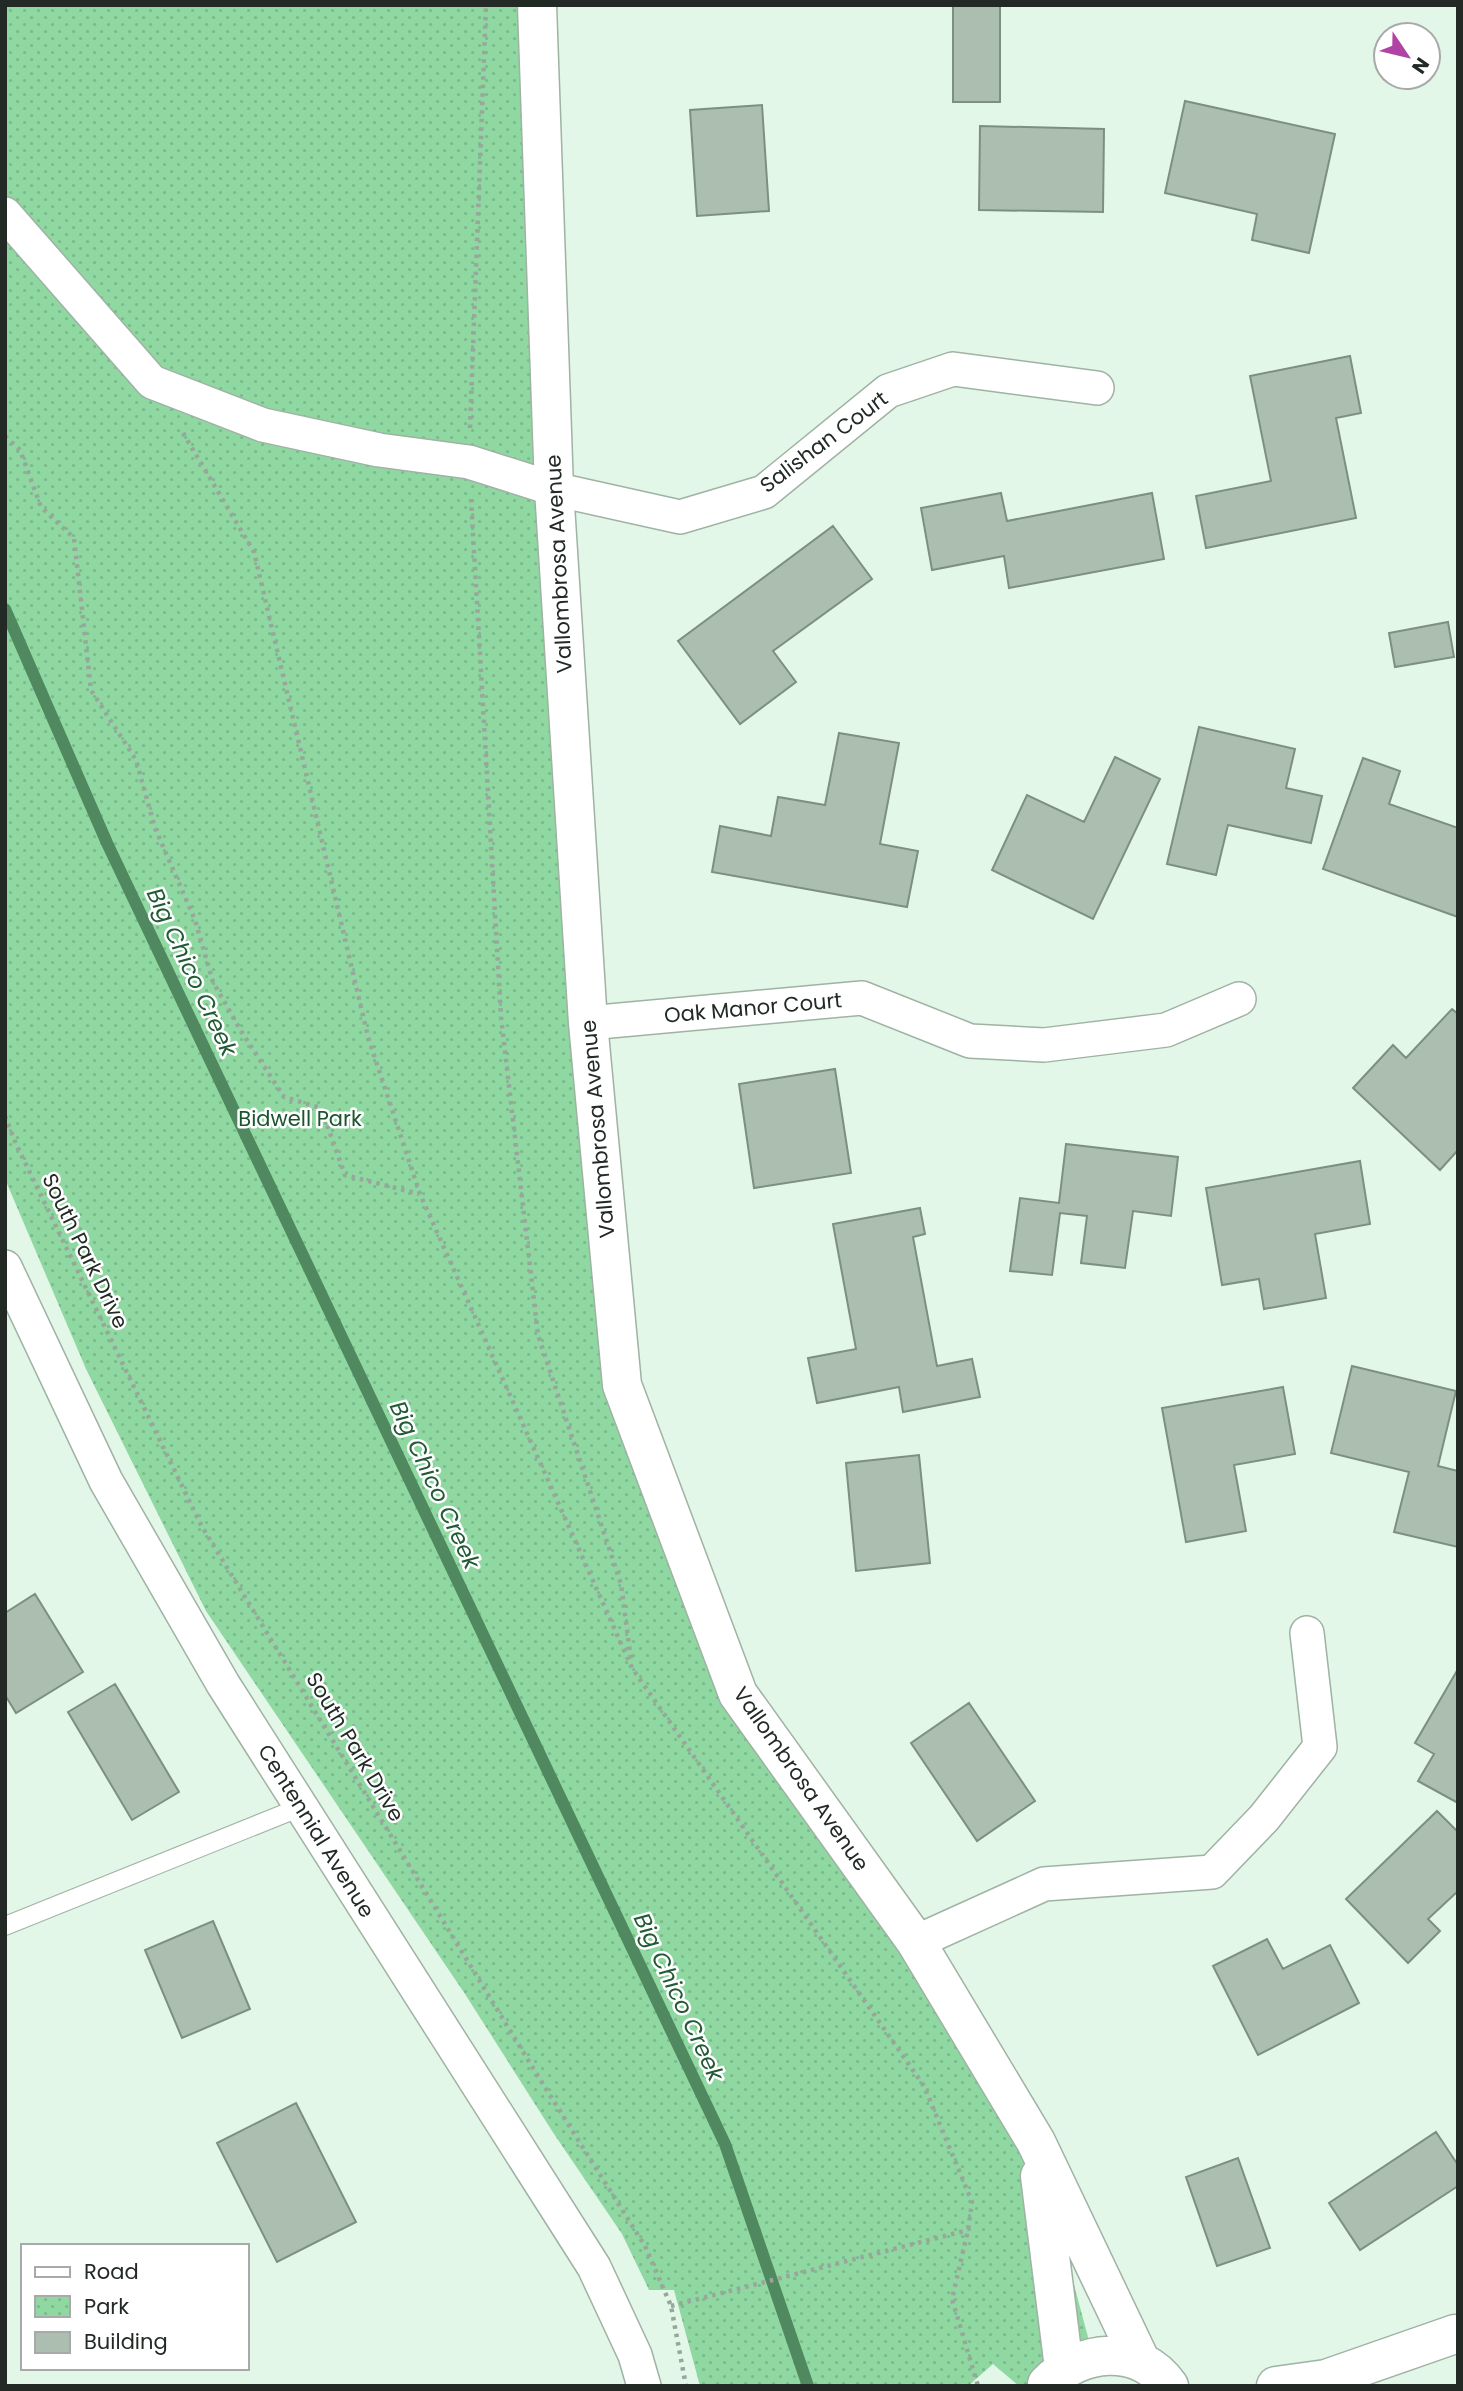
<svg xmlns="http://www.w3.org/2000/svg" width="1463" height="2391" font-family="Poppins,sans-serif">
  <defs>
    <pattern id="park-dots" width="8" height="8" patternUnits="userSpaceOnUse" patternTransform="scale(1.75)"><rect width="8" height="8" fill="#8fd8a2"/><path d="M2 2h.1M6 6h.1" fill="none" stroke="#7bba8b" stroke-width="1.8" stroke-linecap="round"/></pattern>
  </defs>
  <rect width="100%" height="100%" fill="#e3f7e8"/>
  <!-- park -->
  <path fill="url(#park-dots)" d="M5,5H537L622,1385L738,1694L1036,2142L1093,2356L1046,2386H1019L993,2364L968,2386H700L674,2290H649L622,2234L554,2134L465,1994L206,1611L86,1369L5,1179Z"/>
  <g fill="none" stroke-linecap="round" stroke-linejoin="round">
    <!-- stream -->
    <path stroke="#508860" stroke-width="12" d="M5,609L107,843L725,2144L808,2386"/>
  </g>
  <!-- building -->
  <path fill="#abbeaf" stroke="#7d8f81" stroke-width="2" d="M953,5H1000V102H953Z
    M1185,101L1335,134L1309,253L1252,240L1257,214L1165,193Z
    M762,105L769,211L697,216L690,110Z
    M980,126L1104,129L1103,212L979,210Z
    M1350,356L1361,413L1336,418L1356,518L1206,548L1196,496L1271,481L1250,376Z
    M1001,493L1007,521L1152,493L1164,559L1009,588L1004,556L932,570L921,508Z
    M833,526L872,579L773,651L796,682L740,724L678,641Z
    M1448,622L1454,657L1395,667L1389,633Z
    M1199,727L1295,749L1286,788L1322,796L1311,843L1228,825L1216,875L1167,864Z
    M839,733L899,743L880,844L918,851L907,907L712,872L720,826L771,836L778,797L825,805Z
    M1115,757L1160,779L1093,919L992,870L1027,795L1084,822Z
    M1363,758L1400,771L1389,804L1458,828V917L1323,869Z
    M1452,1009L1458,1014V1150L1440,1170L1353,1088L1393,1045L1406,1058Z
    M835,1069L851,1173L754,1188L739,1084Z
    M1066,1144L1178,1157L1171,1216L1133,1211L1125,1268L1081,1263L1087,1216L1060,1213L1052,1275L1010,1271L1020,1198L1059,1203Z
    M1360,1161L1370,1224L1315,1234L1326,1298L1264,1309L1259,1279L1222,1285L1206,1188Z
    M920,1208L925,1234L913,1237L937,1366L972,1359L980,1397L903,1412L899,1387L817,1403L808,1358L856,1349L833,1224Z
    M1352,1366L1456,1391L1438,1466L1458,1471V1547L1394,1532L1409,1472L1331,1453Z
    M1283,1387L1295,1454L1234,1465L1246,1531L1186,1542L1162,1408Z
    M919,1455L930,1563L856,1571L846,1463Z
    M35,1594L83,1672L16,1713L5,1695V1613Z
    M1458,1669V1803L1418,1781L1434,1754L1415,1743Z
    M115,1684L179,1792L132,1820L68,1712Z
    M969,1703L1035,1801L977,1841L911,1743Z
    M1437,1811L1458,1832V1891L1428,1919L1440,1931L1408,1963L1346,1899Z
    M213,1921L250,2009L182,2038L145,1950Z
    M1267,1939L1283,1969L1330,1945L1359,2003L1258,2055L1213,1966Z
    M296,2103L356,2222L277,2262L217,2143Z
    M1436,2132L1458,2165V2186L1360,2250L1329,2203Z
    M1238,2158L1270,2248L1217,2266L1186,2177Z"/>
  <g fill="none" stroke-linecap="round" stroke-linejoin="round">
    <defs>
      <path id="lane" d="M5,1926L301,1807"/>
      <path id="street" d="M5,214L152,382L263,425L379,450L469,462L554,489L680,517L764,492L888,391L953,369L1097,388
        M588,1023L862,998L970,1041L1044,1045L1166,1030L1239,999
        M5,1267L106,1481L223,1684L594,2267L635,2355L644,2386
        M916,1942L1044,1884L1212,1872L1264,1818L1320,1747L1307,1633"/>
      <path id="secondary" d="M537,5L554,489L588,1023L622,1385L738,1694L916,1942L1036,2142L1141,2362
        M1040,2176L1064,2368
        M1047,2384C1080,2349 1139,2343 1169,2386
        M1276,2386L1326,2379L1455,2334"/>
    </defs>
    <!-- lane casing -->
    <use href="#lane" stroke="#9fb2a3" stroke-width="20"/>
    <!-- street casing -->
    <use href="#street" stroke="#9fb2a3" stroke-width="36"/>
    <!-- secondary casing -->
    <use href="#secondary" stroke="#9fb2a3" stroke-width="41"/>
    <!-- path -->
    <path stroke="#98a69b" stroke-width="4.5" stroke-dasharray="3.5 5" stroke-linecap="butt" d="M470,428L486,5
      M183,433L254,552L368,1037L420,1194L632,1668L924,2086L972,2202L968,2230L952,2299L978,2386
      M5,436L20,450L41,507L74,538L91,690L136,760L155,828L195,920L213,982L241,1031L284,1097L321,1108L345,1175L419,1194
      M471,499L501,1017L538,1335L621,1584L631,1660
      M5,1116L16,1144L201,1525L536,2073L645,2246L671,2306L686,2386
      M671,2306L968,2230"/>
    <!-- lane -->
    <use href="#lane" stroke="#fff" stroke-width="18"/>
    <!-- street -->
    <use href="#street" stroke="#fff" stroke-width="33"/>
    <!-- secondary -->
    <use href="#secondary" stroke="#fff" stroke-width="38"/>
  </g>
  <g text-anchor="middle" stroke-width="5" stroke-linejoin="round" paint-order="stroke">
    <!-- street labels -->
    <g font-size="21" fill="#232a25" stroke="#fff">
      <text transform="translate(824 442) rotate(-37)" y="7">Salishan Court</text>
      <text transform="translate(559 564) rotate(-93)" y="7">Vallombrosa Avenue</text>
      <text transform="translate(753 1008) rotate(-5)" y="7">Oak Manor Court</text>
      <text transform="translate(598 1129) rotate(-95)" y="7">Vallombrosa Avenue</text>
      <text transform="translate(85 1251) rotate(64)" y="7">South Park Drive</text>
      <text transform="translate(355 1747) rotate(59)" y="7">South Park Drive</text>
      <text transform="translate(801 1779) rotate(55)" y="7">Vallombrosa Avenue</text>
      <text transform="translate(316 1831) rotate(58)" y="7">Centennial Avenue</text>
    </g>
    <!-- park labels -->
    <g font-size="21" fill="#1b542f" stroke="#fff">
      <text x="300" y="1126">Bidwell Park</text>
    </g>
    <!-- water labels -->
    <g font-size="23" font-style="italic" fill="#215a34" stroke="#fff">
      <text transform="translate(192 972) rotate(65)" y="8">Big Chico Creek</text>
      <text transform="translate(435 1485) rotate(65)" y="8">Big Chico Creek</text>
      <text transform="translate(679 1997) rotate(65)" y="8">Big Chico Creek</text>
    </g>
  </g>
  <!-- border -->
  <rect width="1463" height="2391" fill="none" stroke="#232a25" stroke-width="14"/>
  <!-- legend -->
  <rect x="21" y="2244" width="228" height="126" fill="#ffffff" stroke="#a7aaa8" stroke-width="2"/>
  <rect x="35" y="2267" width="35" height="10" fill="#ffffff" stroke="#a7aaa8" stroke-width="2"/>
  <text x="84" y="2279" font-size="21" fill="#232a25">Road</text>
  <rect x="35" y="2296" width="35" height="21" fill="url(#park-dots)" stroke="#a7aaa8" stroke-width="2"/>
  <text x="84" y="2314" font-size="21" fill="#232a25">Park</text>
  <rect x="35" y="2332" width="35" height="21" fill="#abbeaf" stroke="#a7aaa8" stroke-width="2"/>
  <text x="84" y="2349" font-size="21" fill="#232a25">Building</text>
  <!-- north arrow -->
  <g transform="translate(1407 56) rotate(125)"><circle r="33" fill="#ffffff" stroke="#a7aaa8" stroke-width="2"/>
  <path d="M0-5L12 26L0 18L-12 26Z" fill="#b044a5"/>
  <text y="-10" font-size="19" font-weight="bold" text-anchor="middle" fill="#232a25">N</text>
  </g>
</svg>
